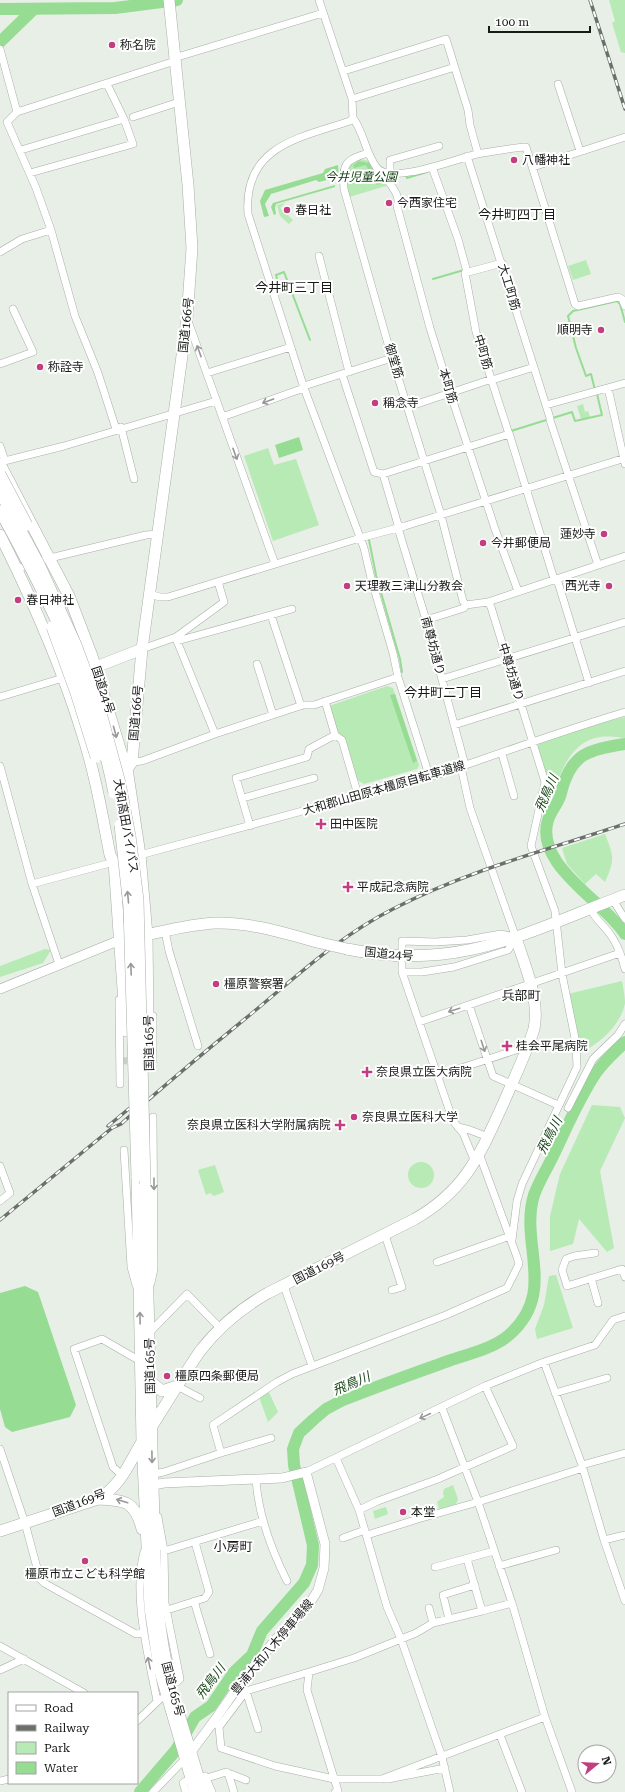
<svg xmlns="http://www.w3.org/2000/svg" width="625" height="1792" font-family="'Roboto Serif','Noto Sans JP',serif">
  <rect width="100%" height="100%" fill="#e7efe7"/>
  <!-- green -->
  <path fill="#b7eab4" d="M609,0H625V53L621,52L612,23L615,21Z
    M360,159L369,161L375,172L382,176L386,186L349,197C346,183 342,165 360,159Z
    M285,203L280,208L293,220L289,224L280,216L277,205Z
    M586,260L591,274L573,280L568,266Z
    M583,404L585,412L588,411L590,417L581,419L577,406Z
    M268,448L274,465L296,459L319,525L273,541L244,456Z
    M387,686L393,688L419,765L417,769L364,784L356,779L344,737L338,733L329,706Z
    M625,717V738C617,737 608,736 600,737C569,741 560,776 550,800L542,803L548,783L538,746L539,744L595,724Z
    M605,834C614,857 615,859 605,882L596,874L585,884L567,864L562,848Z
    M45,949L51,950L43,963L0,977V966Z
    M622,981C623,987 625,996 625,1003C621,1025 600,1043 581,1053L568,994Z
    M592,1105L620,1107L625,1118L600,1171L614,1248L607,1252L579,1219L573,1244L550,1251V1216L560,1174Z
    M408 1175a13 13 0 1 1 26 0a13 13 0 1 1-26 0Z
    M215,1165L224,1192L214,1196L210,1193L206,1195L198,1170Z
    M556,1275L573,1328L537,1339L535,1329L544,1305L549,1276Z
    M267,1388L278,1412L268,1422L258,1394Z
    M453,1485L458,1499L456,1504L439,1509L437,1502L444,1497L443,1493L444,1489Z
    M386,1507L388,1514L375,1519L373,1511Z"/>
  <!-- water -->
  <path fill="#96dc93" d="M359,161L369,163L375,174L381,176L383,183L377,185L375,179L372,178L366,165L354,168L353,165Z
    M338,165L339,177L319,182L316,180L271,194L265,204L269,216L264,217L260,201L265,190L323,173L325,169Z
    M335,185V187L276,204L275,208L276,214L274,215L271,207L273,203Z
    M299,437L303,450L279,458L275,445Z
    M395,694L417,761L413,763L390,695Z
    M25,1286L38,1292L76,1405L70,1417L12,1432L5,1427L0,1409V1293Z"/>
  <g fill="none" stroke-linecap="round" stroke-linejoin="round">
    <!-- stream -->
    <path stroke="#96dc93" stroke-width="2" d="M406,175L407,178L427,172
      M433,279L464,270
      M279,286L276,275L284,272L310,340
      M595,390L591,374L586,376L576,348L568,316L573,311L617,301L620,304L625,322
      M511,431L572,412L575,421L602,415L597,394
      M369,540L376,575L400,659L402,672"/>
    <!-- river -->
    <path stroke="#96dc93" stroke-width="12" d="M0,9L115,8L177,0
      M0,42L34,9
      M625,744C588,750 571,753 561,793C559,803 551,810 548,820C534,865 604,901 625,934
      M140,1792L176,1750L195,1717L211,1706L234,1672L252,1655L262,1631L304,1583L312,1565L313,1545L294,1465L293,1449L299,1433L313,1420L326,1409L343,1400C378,1386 415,1373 451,1360C469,1354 494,1348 509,1335C558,1292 519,1244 534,1195C539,1181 548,1167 554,1154C567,1127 579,1098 596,1073C604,1061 615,1052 625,1042"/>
    <!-- minor-tunnel -->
    <path stroke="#c8cfc8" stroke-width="7" stroke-dasharray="7 3.5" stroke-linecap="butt" d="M120,1061L153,1060"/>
    <defs>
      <path id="minor" d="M319,0L352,99L353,118L350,121C299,138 243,146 248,214L304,388L364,548L371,578L393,653L398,677L429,775
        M0,49L17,112
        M174,58L323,13
        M344,71L446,39L468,110L470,125L478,154
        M107,84L124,119
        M558,84L580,151
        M352,99L455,67
        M133,117L179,102
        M353,118C364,132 365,153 377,168C392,185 458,158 477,154C494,151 510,148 526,147L575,304L578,306L618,297L622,299L625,306
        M21,150L124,119L133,144L30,173
        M368,153C345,160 342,164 344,189L392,358L441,515L463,601L466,605
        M467,156L550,418
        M432,167L458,239L467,272
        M533,167L625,137
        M383,172C387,183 402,194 397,206L430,328L450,392L495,529L518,591
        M390,172V160L439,146
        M0,252L22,239L51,230
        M319,256L349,372
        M502,263L465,273L476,332L508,431
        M188,321L275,564
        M0,364L33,352L13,309
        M207,373L291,347
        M342,374L374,472L383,474
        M492,380L534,367
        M304,386L392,358
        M608,388L625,464
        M546,405L625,383
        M408,407L492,379
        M222,417L304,388
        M550,420L598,565
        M121,427L134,479
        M116,429L98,373L75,316L51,230L36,188L7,122L17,112L175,61
        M509,433L554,579
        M0,446L5,461
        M0,462L64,446L216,401
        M398,528L426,620L465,765
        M399,528L383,474L509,434
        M17,569L50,558L146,535L159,534
        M557,579L589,683
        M149,594L160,597H168L360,538L405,526L625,458
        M488,602L491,607L545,782L531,846L555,911L562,974L576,1043L577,1067L522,1184L517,1201L512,1240
        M271,615L301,706
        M426,620L464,608L466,605L488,602L625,556
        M176,637L177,641L292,609
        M177,641L215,734
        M142,649L176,637L224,602L218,582
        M257,664L273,715
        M442,679L625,622
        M0,697L63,678
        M325,701L335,735L342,740L358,795
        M454,725L625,671
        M502,754L514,796
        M132,762L142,761L215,734L303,705H314L398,677
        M0,766L32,884L59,964
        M461,767L470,808L516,938
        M243,798L314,778
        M250,826L236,778L307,757L309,749L335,735
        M140,855L354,797L358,795L429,775L434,776C498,754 561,731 625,712
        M32,884L114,862
        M613,900L625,919
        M591,909C595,920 604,925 610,934C618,945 622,957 625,969
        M165,931L169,951L198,1046
        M402,948V941L435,942L467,940L501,934L514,937
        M402,964V972L453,1121L463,1133L475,1162
        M402,972H422L454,967L508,950L516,938
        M119,1000L120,1084
        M469,1005L493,1076L558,1105
        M153,1016V1060
        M419,1022L620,953
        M437,1076L528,1046
        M568,1108L593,1059L618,1035L625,1024
        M458,1127L470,1130L488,1137
        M124,1150L131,1267L136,1285
        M0,1166L10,1193L0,1201
        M385,1235L402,1287L392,1290
        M595,1253L574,1256L566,1259L562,1270L567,1286L622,1269L625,1277
        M437,1262L510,1236
        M591,1278L598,1303
        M151,1283L154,1269L153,1117
        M284,1286L312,1366
        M149,1333L187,1294L220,1328
        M544,1362L582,1465L604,1540L625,1601
        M177,1386L200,1398
        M555,1393L607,1378
        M442,1408L478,1502L512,1603L545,1717L572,1792
        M0,1449L25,1523L40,1579L44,1583L136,1634L144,1633
        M221,1453L271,1438
        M336,1458L359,1510L387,1607L401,1639L442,1757L450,1792
        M582,1465L625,1453
        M306,1472L485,1386L544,1362L595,1345L613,1320L625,1316
        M153,1474L164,1472L221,1453L213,1425L277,1382L292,1374L446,1315L507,1288L519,1264L517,1257L480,1156
        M123,1476L113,1467L74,1349L102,1339L140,1361
        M256,1479C258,1515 271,1549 287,1581
        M359,1510L378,1501L438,1479L513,1446L485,1386
        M158,1517L164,1551L165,1603L180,1679L177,1682
        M367,1535L418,1519L478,1502L583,1468
        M343,1538L365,1530
        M604,1540L625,1535
        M164,1551L263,1521
        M144,1552C132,1595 149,1658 157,1701
        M467,1559L482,1611L512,1603
        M499,1566L556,1550
        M435,1567L494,1551
        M194,1601L210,1654
        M429,1608L433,1623
        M167,1610L205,1598L209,1592L195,1542
        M449,1619L443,1595L475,1585
        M0,1646L84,1693
        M0,1670L24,1659
        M309,1672L354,1658L416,1633L433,1623L482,1611
        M246,1691L258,1729
        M137,1721L160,1699
        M214,1721L219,1727L221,1748L275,1766L334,1779H382L545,1717
        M219,1727L246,1691L309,1672L307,1690L338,1791L335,1792
        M500,1735L522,1792
        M228,1773L246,1780
        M205,1776L212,1792
        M207,1778L226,1772L228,1773L234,1792
        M388,1779L445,1768
        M0,1781L9,1779
        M186,1781L183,1783L186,1792
        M153,1792L185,1759"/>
      <path id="major" d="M0,989L120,940
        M148,1486L164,1483L282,1478L306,1472L325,1544L324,1568L318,1590L307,1608L276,1639L244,1678L214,1721L188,1756"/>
      <path id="highway" d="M0,464L69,596L92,656L128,775L140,855L147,935L148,1022
        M0,535C32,599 61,664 82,733C95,773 102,814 110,855L114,862L126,1031
        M88,670L142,649
        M128,775L127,769L132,762L142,649L187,319L192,248L188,185L169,0
        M141,936C165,931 191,924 216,923C251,922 287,934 321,943
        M347,949C458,972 525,933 625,895
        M137,1176L142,1441L150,1608L159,1668L195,1792
        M145,1184C148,1285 150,1386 153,1487C155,1546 154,1604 166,1662
        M149,1380L162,1391L177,1386
        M98,1499C125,1500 135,1501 142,1529
        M0,1531L98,1499C121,1486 129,1463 142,1442C161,1412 180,1381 200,1351C219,1327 241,1308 268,1293L415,1219C467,1189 480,1154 504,1102C514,1078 526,1054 534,1029C540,998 525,967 516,938
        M179,1714L203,1792"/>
    </defs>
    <!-- minor casing -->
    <use href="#minor" stroke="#a8afa7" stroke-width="8"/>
    <!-- major casing -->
    <use href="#major" stroke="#a8afa7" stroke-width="10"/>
    <!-- highway casing -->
    <use href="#highway" stroke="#a8afa7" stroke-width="12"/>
    <!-- minor -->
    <use href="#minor" stroke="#fff" stroke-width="7"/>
    <!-- major -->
    <use href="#major" stroke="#fff" stroke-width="9"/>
    <!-- highway -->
    <use href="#highway" stroke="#fff" stroke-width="11"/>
    <defs>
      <path id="rail" d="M590,0L625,109
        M108,1126L131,1107
        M0,1220L112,1128L121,1124C165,1084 211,1047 257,1009C300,973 343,934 393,909C466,871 547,850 625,824"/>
    </defs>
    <!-- rail casing -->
    <use href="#rail" stroke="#6b706b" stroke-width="3.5"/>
    <!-- rail -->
    <use href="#rail" stroke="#fff" stroke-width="2" stroke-dasharray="6" stroke-linecap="butt"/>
    <defs>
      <path id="highway-bridge" d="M0,474L27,525
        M0,492L39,564L76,645L101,713L120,783L130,836L138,900L145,1184
        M0,511C49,599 95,693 114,793
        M52,627L76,693L96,757
        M120,825L129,907L137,1176
        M321,943L347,949"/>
    </defs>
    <!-- highway-bridge casing -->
    <use href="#highway-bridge" stroke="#a8afa7" stroke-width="12" stroke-linecap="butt"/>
    <!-- highway-bridge -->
    <use href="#highway-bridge" stroke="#fff" stroke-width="11"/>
  </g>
  <!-- one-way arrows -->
  <defs><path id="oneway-shaft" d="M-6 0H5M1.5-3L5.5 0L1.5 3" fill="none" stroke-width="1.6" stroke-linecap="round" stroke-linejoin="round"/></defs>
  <g stroke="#979897">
    <use href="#oneway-shaft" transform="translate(199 351) rotate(-110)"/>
    <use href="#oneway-shaft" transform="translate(268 401) rotate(160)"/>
    <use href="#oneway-shaft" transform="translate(235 454) rotate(70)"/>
    <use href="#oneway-shaft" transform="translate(115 732) rotate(75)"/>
    <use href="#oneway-shaft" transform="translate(128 897) rotate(-95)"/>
    <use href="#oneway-shaft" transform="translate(131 969) rotate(-92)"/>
    <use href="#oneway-shaft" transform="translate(454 1010) rotate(162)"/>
    <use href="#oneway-shaft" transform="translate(483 1046) rotate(72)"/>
    <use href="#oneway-shaft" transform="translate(154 1184) rotate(90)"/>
    <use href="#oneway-shaft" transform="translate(140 1318) rotate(-91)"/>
    <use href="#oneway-shaft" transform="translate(425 1416) rotate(155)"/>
    <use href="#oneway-shaft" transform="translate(152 1457) rotate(89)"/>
    <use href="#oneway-shaft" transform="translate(122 1501) rotate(-163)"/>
    <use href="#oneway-shaft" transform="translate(149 1663) rotate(-102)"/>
  </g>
  <!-- markers -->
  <g fill="#c33e81" stroke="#fff" stroke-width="1.5">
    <circle cx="112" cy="45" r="4"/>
    <circle cx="514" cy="160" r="4"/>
    <circle cx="389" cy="203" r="4"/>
    <circle cx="287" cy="210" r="4"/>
    <circle cx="601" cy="330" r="4"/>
    <circle cx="40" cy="367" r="4"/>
    <circle cx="375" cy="403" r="4"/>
    <circle cx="604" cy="534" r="4"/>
    <circle cx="483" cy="543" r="4"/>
    <circle cx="347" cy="586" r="4"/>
    <circle cx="609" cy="586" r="4"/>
    <circle cx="18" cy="600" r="4"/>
    <path d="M319 818h4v4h4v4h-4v4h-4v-4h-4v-4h4z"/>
    <path d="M346 881h4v4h4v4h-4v4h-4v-4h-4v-4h4z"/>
    <circle cx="216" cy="984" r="4"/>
    <path d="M505 1040h4v4h4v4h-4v4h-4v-4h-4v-4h4z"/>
    <path d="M365 1066h4v4h4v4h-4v4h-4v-4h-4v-4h4z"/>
    <circle cx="354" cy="1117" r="4"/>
    <path d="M338 1119h4v4h4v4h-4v4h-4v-4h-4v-4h4z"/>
    <circle cx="167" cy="1376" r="4"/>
    <circle cx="403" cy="1512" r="4"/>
    <circle cx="85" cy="1561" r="4"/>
  </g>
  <g text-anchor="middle" stroke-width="4" stroke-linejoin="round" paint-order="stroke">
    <!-- poi labels -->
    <g font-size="12" fill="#171a17" stroke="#fff" text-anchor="start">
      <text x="120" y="49">称名院</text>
      <text x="522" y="164">八幡神社</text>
      <text x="397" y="207">今西家住宅</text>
      <text x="295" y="214">春日社</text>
      <text x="593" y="334" text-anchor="end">順明寺</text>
      <text x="48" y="371">称詮寺</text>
      <text x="383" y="407">稱念寺</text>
      <text x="596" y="538" text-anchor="end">蓮妙寺</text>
      <text x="491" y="547">今井郵便局</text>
      <text x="355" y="590">天理教三津山分教会</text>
      <text x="601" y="590" text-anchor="end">西光寺</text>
      <text x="26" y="604">春日神社</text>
      <text x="330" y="828">田中医院</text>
      <text x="357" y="891">平成記念病院</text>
      <text x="224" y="988">橿原警察署</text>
      <text x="516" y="1050">桂会平尾病院</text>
      <text x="376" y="1076">奈良県立医大病院</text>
      <text x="362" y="1121">奈良県立医科大学</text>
      <text x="331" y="1129" text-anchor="end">奈良県立医科大学附属病院</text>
      <text x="175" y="1380">橿原四条郵便局</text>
      <text x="411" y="1516">本堂</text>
      <text x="85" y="1578" text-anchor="middle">橿原市立こども科学館</text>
    </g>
    <!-- park labels -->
    <g font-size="12" font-style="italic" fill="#083909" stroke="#fff">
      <text x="361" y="181">今井児童公園</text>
    </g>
    <!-- street labels -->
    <g font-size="12" fill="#171a17" stroke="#fff">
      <text transform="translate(509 287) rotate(73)" y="4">大工町筋</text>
      <text transform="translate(186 325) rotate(-84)" y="4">国道166号</text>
      <text transform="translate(483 352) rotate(73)" y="4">中町筋</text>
      <text transform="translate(394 361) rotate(73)" y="4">御堂筋</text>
      <text transform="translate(448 386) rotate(73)" y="4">本町筋</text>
      <text transform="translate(433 646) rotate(75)" y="4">南尊坊通り</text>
      <text transform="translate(511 672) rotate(73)" y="4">中尊坊通り</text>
      <text transform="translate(103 690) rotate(72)" y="4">国道24号</text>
      <text transform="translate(136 713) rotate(-85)" y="4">国道166号</text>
      <text transform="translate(384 788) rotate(-16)" y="4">大和郡山田原本橿原自転車道線</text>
      <text transform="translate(126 826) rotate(80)" y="4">大和高田バイパス</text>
      <text transform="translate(389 954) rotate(5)" y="4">国道24号</text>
      <text transform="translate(149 1043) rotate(-91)" y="4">国道165号</text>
      <text transform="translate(319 1268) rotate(-27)" y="4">国道169号</text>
      <text transform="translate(150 1366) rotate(-91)" y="4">国道165号</text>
      <text transform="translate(79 1503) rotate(-21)" y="4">国道169号</text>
      <text transform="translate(272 1647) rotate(-50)" y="4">豊浦大和八木停車場線</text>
      <text transform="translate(173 1689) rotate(75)" y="4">国道165号</text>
    </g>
    <!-- neighbourhood labels -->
    <g font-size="13" fill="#171a17" stroke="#fff">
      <text x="517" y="219">今井町四丁目</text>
      <text x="294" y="292">今井町三丁目</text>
      <text x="443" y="697">今井町二丁目</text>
      <text x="521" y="1000">兵部町</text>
      <text x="233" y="1551">小房町</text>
    </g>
    <!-- water labels -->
    <g font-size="13" font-style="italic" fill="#184618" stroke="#fff">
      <text transform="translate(546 793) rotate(-66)" y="5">飛鳥川</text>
      <text transform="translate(549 1135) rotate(-63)" y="5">飛鳥川</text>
      <text transform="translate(351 1383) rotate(-23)" y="5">飛鳥川</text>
      <text transform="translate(210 1681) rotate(-53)" y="5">飛鳥川</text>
    </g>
  </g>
  <!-- legend -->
  <rect x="8" y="1692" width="130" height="92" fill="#ffffff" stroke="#a2a3a2"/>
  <rect x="16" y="1705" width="20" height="6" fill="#ffffff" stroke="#a2a3a2"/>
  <text x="44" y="1712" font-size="12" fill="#171a17">Road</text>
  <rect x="16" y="1725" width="20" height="6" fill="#6b706b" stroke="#a2a3a2"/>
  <text x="44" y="1732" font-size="12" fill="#171a17">Railway</text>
  <rect x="16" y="1742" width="20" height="12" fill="#b7eab4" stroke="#a2a3a2"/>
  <text x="44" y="1752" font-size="12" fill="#171a17">Park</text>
  <rect x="16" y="1762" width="20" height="12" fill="#96dc93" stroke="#a2a3a2"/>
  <text x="44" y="1772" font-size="12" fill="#171a17">Water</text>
  <!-- north arrow -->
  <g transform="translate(597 1764) rotate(72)"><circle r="19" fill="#ffffff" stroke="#a2a3a2"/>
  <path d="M0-3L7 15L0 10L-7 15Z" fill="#c33e81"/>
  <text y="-6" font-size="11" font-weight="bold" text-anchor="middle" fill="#171a17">N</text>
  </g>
  <!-- scale -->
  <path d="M489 26v6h101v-6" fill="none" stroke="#171a17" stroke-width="2"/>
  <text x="495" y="26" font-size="12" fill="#171a17" stroke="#ffffff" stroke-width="3" paint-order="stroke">100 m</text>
</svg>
